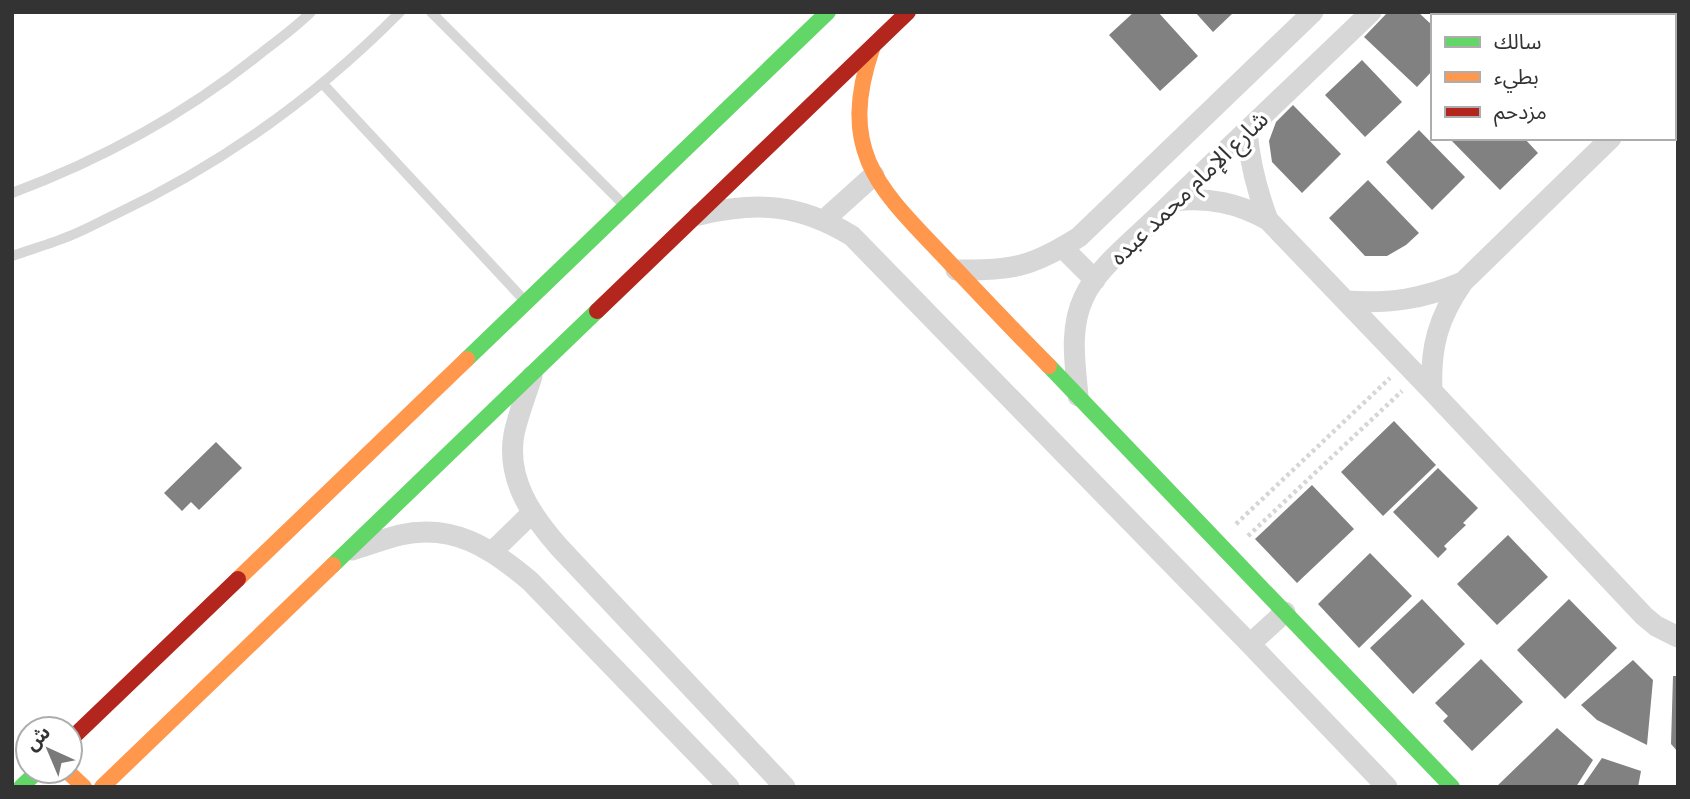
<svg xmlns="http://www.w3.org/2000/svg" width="1690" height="799" font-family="Manrope,'Noto Sans Arabic',sans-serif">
  <rect width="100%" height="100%" fill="#fff"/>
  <!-- building -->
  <path fill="#818181" d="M1134,12H1158L1198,56L1160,91L1109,35Z
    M1195,12H1234L1213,32Z
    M1388,12H1418L1433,26V70L1417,87L1364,37Z
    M1441,12H1517L1520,16H1445Z
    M1560,12H1634L1637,16H1564Z
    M1362,60L1402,102L1365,137L1325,95Z
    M1293,105L1341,154L1302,193L1272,162L1269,141L1276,122Z
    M1419,130L1465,177L1432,210L1386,162Z
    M1449,138H1524L1538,153L1500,190Z
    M1368,180L1419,233L1406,245L1387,256H1365L1329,218Z
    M1394,421L1436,465L1383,516L1341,472Z
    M216,442L242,468L199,510L191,502L182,511L164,493Z
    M1438,468L1478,508L1463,523L1466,525L1444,546L1447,549L1438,558L1393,512Z
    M1312,485L1354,529L1297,583L1255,539Z
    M1508,535L1548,577L1497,625L1457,584Z
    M1370,553L1412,596L1359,648L1318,604Z
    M1422,599L1465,644L1413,694L1370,648Z
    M1569,599L1617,648L1565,699L1517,650Z
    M1481,659L1523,702L1472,751L1443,721L1448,716L1435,703Z
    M1633,660L1653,680L1647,745L1597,720L1581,705Z
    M1673,676H1678V752L1671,744Z
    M1557,728L1593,760L1576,787H1496Z
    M1602,758L1641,771L1638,787H1582Z"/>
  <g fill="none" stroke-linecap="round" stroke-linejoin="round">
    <!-- path -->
    <path stroke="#d6d6d6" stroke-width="4.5" stroke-dasharray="3.5 3.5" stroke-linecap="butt" d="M1236,524L1390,378
      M1248,536L1402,391"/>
    <!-- lane -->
    <path stroke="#d7d7d7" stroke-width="10" d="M431,12L624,205
      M323,84L524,300
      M12,193C104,159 189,112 265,50C281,38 297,26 311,12
      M12,256C32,249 53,243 72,235C87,229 101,221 116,214C222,164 317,96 400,12"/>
    <!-- street -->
    <path stroke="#d7d7d7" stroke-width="21" d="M1674,77L1678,74
      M1247,132C1250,163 1257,191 1268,220
      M1174,201C1209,197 1238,203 1268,220L1432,391L1644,616L1656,626L1678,637
      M699,215C758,201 800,204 852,236L1250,644L1387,787
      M823,221L874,175
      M1062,247L1095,280
      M956,270C1011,271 1032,267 1079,237L1313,12
      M1346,301C1390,304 1423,299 1463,282
      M532,376C526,395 518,415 514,434C506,479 531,515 559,547L785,787
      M1432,391C1430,347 1438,318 1463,282L1611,138
      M1078,396C1075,363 1069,328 1084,297C1097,268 1136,238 1159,215C1229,147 1300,80 1371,12
      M352,550C368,545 384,539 400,535C453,523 491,548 530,581L729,787
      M493,551L532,513
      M1250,644L1285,612"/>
    <!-- fast -->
    <path stroke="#63d668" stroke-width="16" d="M467,359L828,12
      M1049,366L1452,787
      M333,565L597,311
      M21,787L38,771"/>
    <!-- slow -->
    <path stroke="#ff974d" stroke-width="16" d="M872,49C836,155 882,191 949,262C982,297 1015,332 1049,366
      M238,579L467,359
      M67,771L84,787
      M102,787L333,565"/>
    <!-- jam -->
    <path stroke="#b3261e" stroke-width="16" d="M597,311L908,12
      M70,740L238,579"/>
  </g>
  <g text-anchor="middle" stroke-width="7" stroke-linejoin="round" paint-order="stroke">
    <!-- street labels -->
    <g font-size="24" fill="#333" stroke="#fff">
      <text transform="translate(1189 188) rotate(-44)" y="8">شارع الإمام محمد عبده</text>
    </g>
  </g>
  <!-- border -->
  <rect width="1690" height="799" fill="none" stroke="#333333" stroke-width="28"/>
  <!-- legend -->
  <rect x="1431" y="14" width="245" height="126" fill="#ffffff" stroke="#adadad" stroke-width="2"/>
  <rect x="1445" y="37" width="35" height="10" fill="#63d668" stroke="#adadad" stroke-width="2"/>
  <text x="1494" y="49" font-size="21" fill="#333333">سالك</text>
  <rect x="1445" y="72" width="35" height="10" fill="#ff974d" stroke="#adadad" stroke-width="2"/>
  <text x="1494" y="84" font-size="21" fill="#333333">بطيء</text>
  <rect x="1445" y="107" width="35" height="10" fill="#b3261e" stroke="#adadad" stroke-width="2"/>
  <text x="1494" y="119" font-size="21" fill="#333333">مزدحم</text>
  <!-- north arrow -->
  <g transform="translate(49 750) rotate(316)"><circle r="33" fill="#ffffff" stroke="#adadad" stroke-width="2"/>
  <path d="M0-5L12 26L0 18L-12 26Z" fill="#7a7a7a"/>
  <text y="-10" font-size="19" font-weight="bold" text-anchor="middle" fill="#333333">ش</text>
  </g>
</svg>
